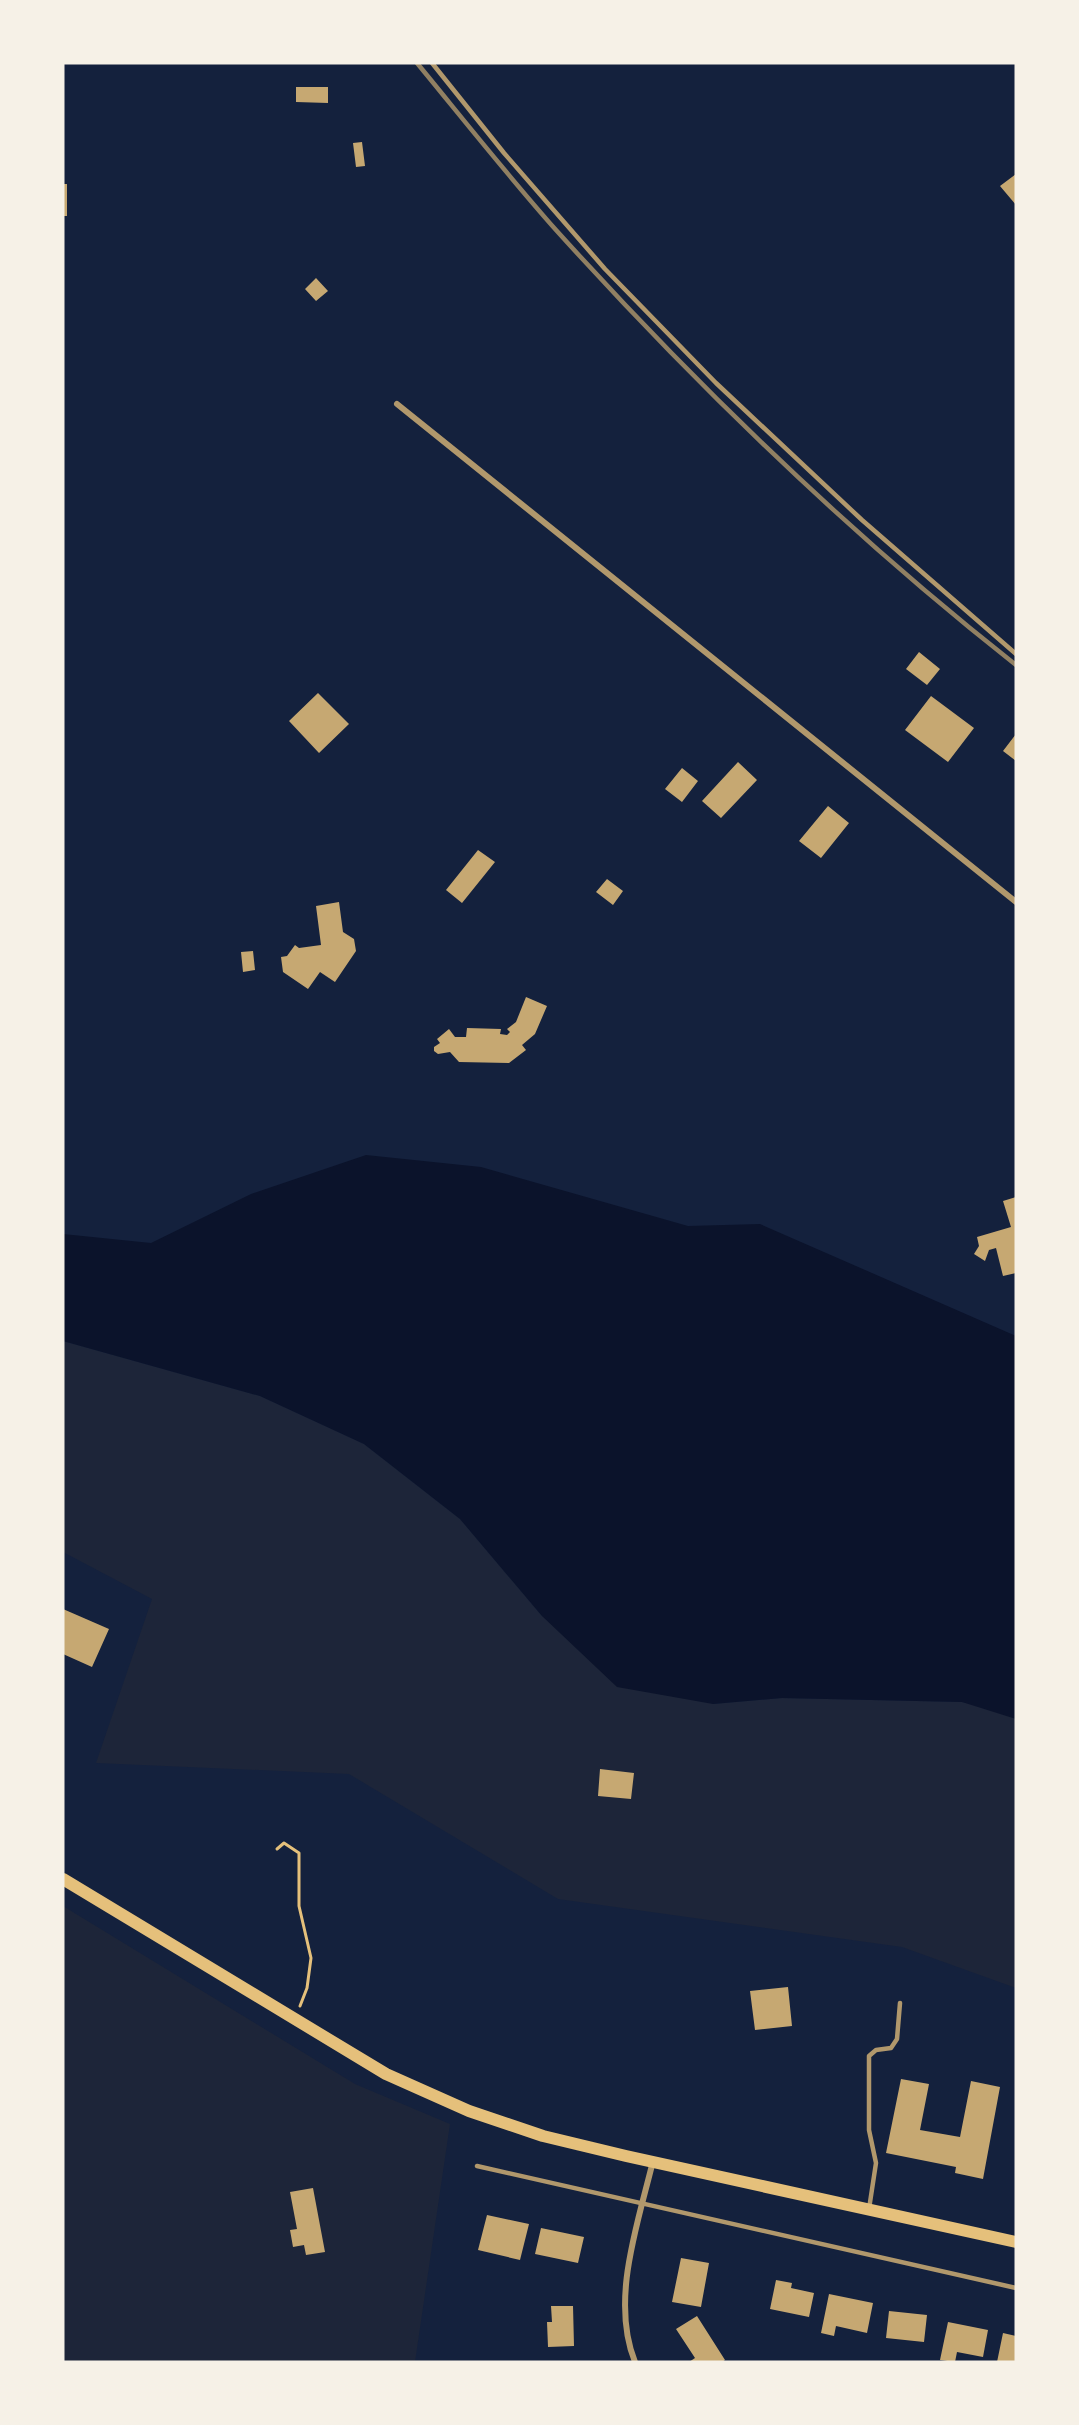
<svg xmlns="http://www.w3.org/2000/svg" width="1079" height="2425" font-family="'Fira Sans',sans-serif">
  <rect width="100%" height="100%" fill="#14213d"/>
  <!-- green -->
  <path fill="#1d2539" d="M63,1341L260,1396L364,1444L460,1519L542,1616L713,1704L782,1698L962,1702L1016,1714V1988L902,1947L558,1899L349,1774L96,1763L152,1599L63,1552Z
    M63,1906L355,2084L450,2124L415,2362H63Z"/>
  <!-- water -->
  <path fill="#0b132b" d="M366,1155L481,1167L688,1226L760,1224L1016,1336V1719L962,1702L782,1698L713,1704L617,1687L542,1616L460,1519L364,1444L260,1396L63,1341V1234L151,1243L251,1194Z"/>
  <!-- building -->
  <path fill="#c6a872" d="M296,87H328V103L296,102Z
    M362,142L365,166L356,167L353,143Z
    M1016,174V205L1000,186Z
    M63,184H67V216H63Z
    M316,278L328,291L316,301L305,289Z
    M919,652L940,669L927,685L906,669Z
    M318,693L349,724L319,753L289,721Z
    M931,696L974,728L948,762L905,730Z
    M1016,734V761L1003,751Z
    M738,762L757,780L721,818L702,801Z
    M682,768L698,781L682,802L665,789Z
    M828,806L849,823L821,858L799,841Z
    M478,850L495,862L462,903L446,890Z
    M607,879L623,891L613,905L596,892Z
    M339,902L343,932L354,939L356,951L335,982L320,972L308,989L283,972L281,957L287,956L295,945L299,948L321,945L316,906Z
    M253,951L255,970L243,972L241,952Z
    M526,997L547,1006L535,1034L522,1045L526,1050L509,1063L459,1062L450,1052L438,1054L434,1051V1047L440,1043L437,1039L449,1029L455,1037H466L467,1028L501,1029L500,1034L507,1035L510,1032L507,1029L516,1022Z
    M1016,1197V1273L1003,1276L996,1248L989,1250L985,1261L974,1254L979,1246L977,1237L1011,1227L1003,1201Z
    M63,1609L109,1629L92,1667L63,1654Z
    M600,1769L634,1773L631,1799L598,1796Z
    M788,1987L792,2026L755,2030L750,1991Z
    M901,2079L929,2084L920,2130L960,2137L971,2081L1000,2087L983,2179L955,2173L956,2167L886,2153Z
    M313,2188L325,2252L306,2255L304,2245L293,2247L290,2230L297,2229L290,2192Z
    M487,2215L529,2224L520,2260L478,2250Z
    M541,2228L584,2237L578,2263L535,2254Z
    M681,2258L709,2263L701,2307L672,2302Z
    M776,2280L792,2283L791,2288L814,2293L809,2317L770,2309Z
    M829,2294L873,2303L867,2333L836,2326L834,2336L821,2333Z
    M551,2306H573L574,2346L548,2347L547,2322H552Z
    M889,2311L927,2315L924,2342L886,2338Z
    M697,2316L725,2360L722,2362H689L695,2358L676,2329Z
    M948,2322L988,2330L983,2357L957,2352L955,2362L940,2360Z
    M1003,2333L1016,2336V2362H997Z"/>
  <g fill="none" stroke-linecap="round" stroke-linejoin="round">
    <!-- path -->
    <path stroke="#e5c07b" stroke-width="3" d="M277,1849L284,1843L299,1853V1906L311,1958L307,1988L300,2006"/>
    <!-- service -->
    <path stroke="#b1986c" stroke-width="4.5" d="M432,63L504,153L605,269L716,383L862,520L1016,654
      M477,2166L1016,2288
      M869,2209L876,2163L869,2130V2056L876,2050L891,2048L897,2039L900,2003"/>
    <!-- minor -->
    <path stroke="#b1986c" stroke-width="6" d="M397,404L1016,902
      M635,2362C610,2300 638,2223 653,2161"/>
    <!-- secondary -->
    <path stroke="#e5c07b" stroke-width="12" d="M63,1879L386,2074L469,2111L543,2136L626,2156L1016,2242"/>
    <!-- rail -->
    <path stroke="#918062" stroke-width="4.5" d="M417,63C463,119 508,176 556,230C697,386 851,535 1016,665"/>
  </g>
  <!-- border -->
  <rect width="1079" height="2425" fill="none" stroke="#f6f1e7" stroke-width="129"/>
</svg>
